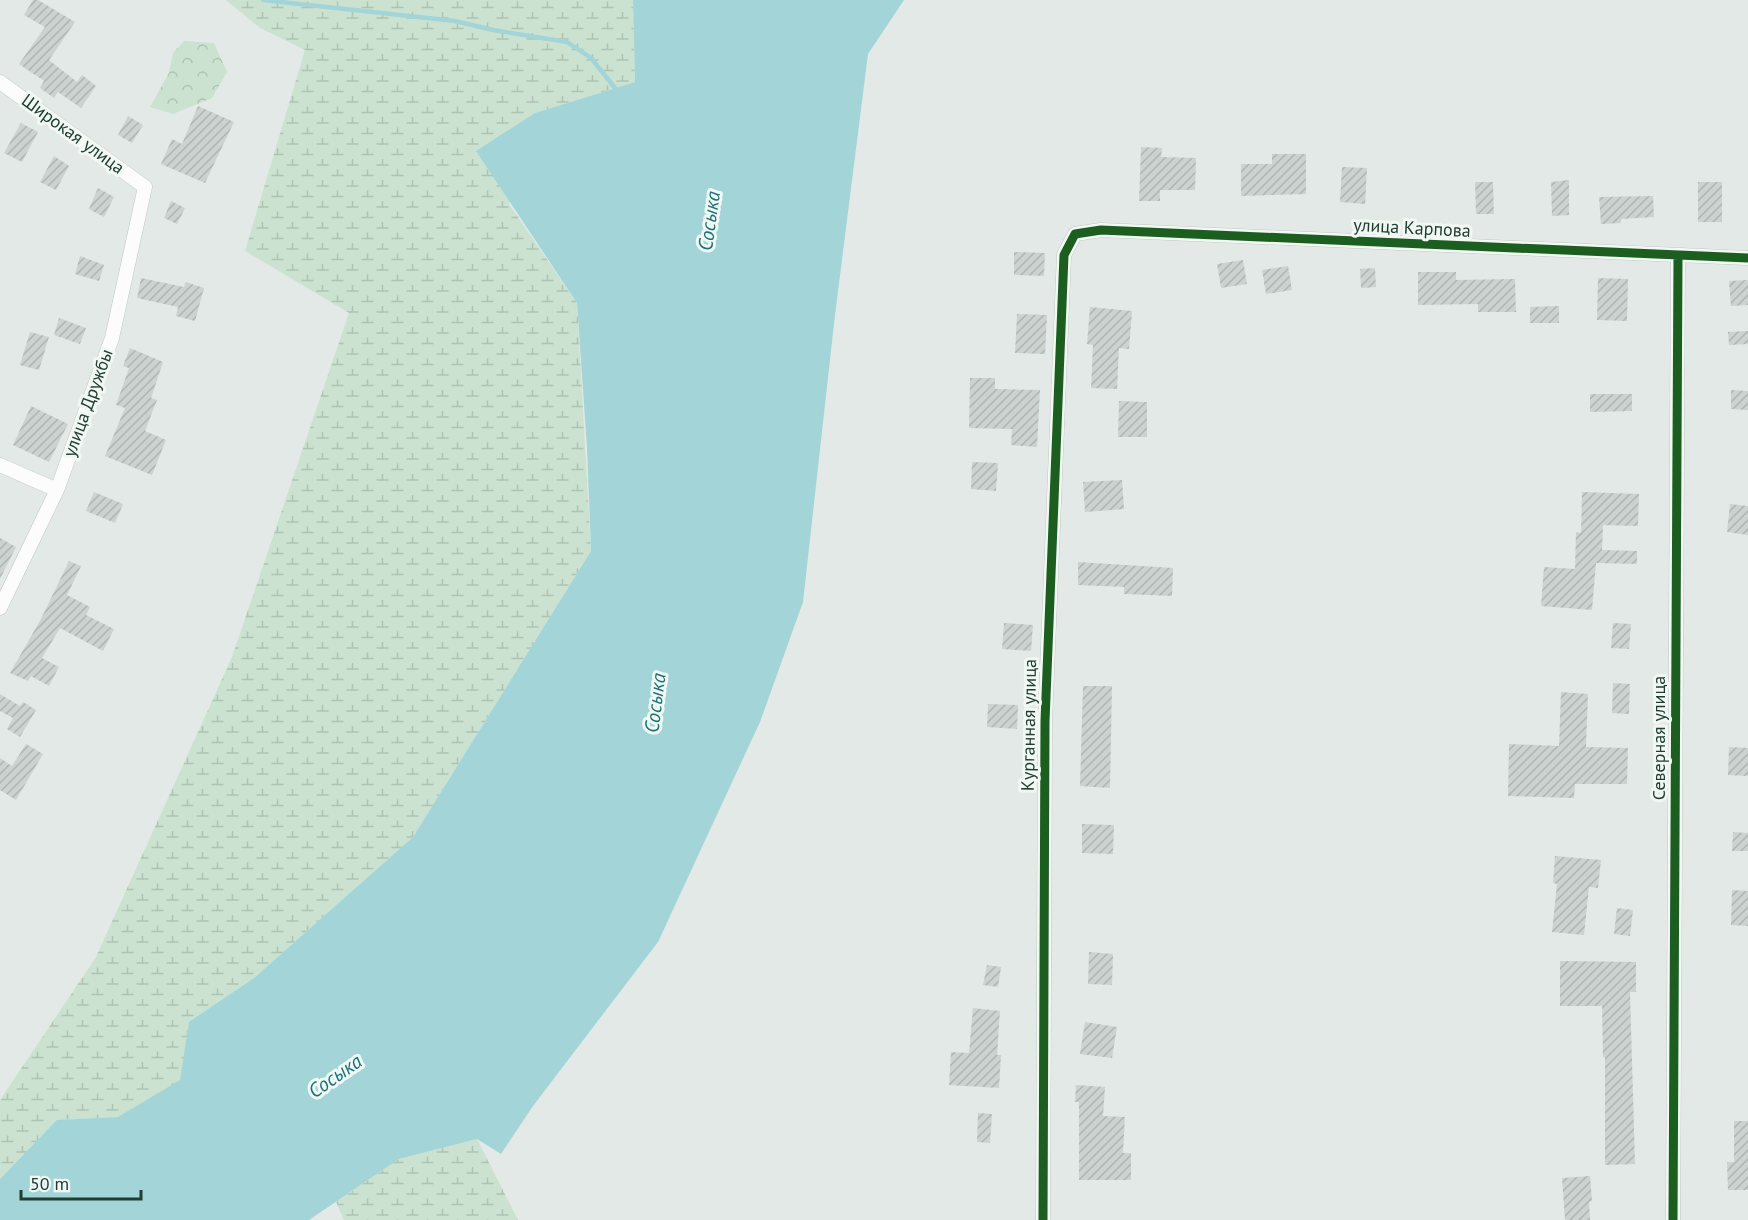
<svg xmlns="http://www.w3.org/2000/svg" width="1748" height="1220" font-family="'PT Sans',sans-serif">
  <defs>
    <pattern id="forest-crowns" width="20" height="18" patternUnits="userSpaceOnUse" patternTransform="scale(1.5)"><rect width="20" height="18" fill="#cbe2d1"/><path d="M2 6a3 3 0 1 1 6 0M12 15a3 3 0 1 1 6 0" fill="none" stroke="#aec3b4"/></pattern>
    <pattern id="wetland-marsh" width="20" height="14" patternUnits="userSpaceOnUse" patternTransform="scale(1.5)"><rect width="20" height="14" fill="#cbe2d1"/><path d="M1 5h8M5 5V1M11 12h8M15 12V8" fill="none" stroke="#aec3b4"/></pattern>
    <pattern id="building-hatch" width="6" height="6" patternUnits="userSpaceOnUse" patternTransform="scale(1.5)"><rect width="6" height="6" fill="#ccd2cf"/><path d="M-1 1l2-2M0 6l6-6M5 7l2-2" fill="none" stroke="#afb5b2"/></pattern>
  </defs>
  <rect width="100%" height="100%" fill="#e3e9e6"/>
  <!-- forest -->
  <path fill="url(#forest-crowns)" d="M184,41L214,43L227,72L212,98L173,114L150,107L169,73L173,53Z"/>
  <!-- wetland -->
  <path fill="url(#wetland-marsh)" d="M226,0H633L635,82L535,113L509,204L577,303L591,551L413,837L254,978L189,1023L181,1080L120,1117L58,1120L0,1179V1100L96,957L232,657L349,313L245,251L305,50L260,28Z
    M477,1139L518,1220H344L336,1202L399,1159Z"/>
  <!-- water -->
  <path fill="#a3d5d8" d="M633,0H904L868,54L835,315L803,602L760,722L658,942L533,1106L501,1154L477,1139L399,1159L309,1220H0V1179L57,1120L118,1117L180,1080L189,1022L254,978L413,837L591,551L587,448L577,303L476,151L535,113L635,82Z"/>
  <g fill="none" stroke-linecap="round" stroke-linejoin="round">
    <!-- stream -->
    <path stroke="#a3d5d8" stroke-width="4.5" d="M263,0L455,21L493,30L567,42L591,58L615,88"/>
  </g>
  <!-- building -->
  <path fill="url(#building-hatch)" d="M33,0H38L75,22L49,60L77,82L82,75L96,86L81,108L58,92L54,98L40,88L44,81L19,64L45,27L24,15Z
    M198,106L234,122L205,183L161,164L172,139L182,144Z
    M128,116L143,125L132,143L118,135Z
    M21,123L38,132L22,162L4,153Z
    M1141,147L1162,148L1161,157L1196,158L1195,190H1160V201H1139Z
    M1272,154H1306V194L1241,196V164H1272Z
    M54,156L69,166L56,190L40,182Z
    M1342,167L1367,168L1365,204L1340,202Z
    M1569,180V215L1552,216L1551,182Z
    M1475,182H1493L1494,214H1476Z
    M1698,182H1722V222H1698Z
    M98,188L114,197L104,217L89,209Z
    M1653,196L1654,217L1621,219V223L1601,224L1599,197Z
    M171,201L185,208L177,224L164,218Z
    M1014,252L1045,253L1044,276L1014,275Z
    M80,256L104,265L99,281L75,274Z
    M1243,260L1247,284L1221,288L1217,264Z
    M1288,266L1292,290L1266,294L1262,270Z
    M1375,268L1376,287L1361,288L1360,269Z
    M1418,272H1456V280L1515,279L1516,312H1478V304L1418,305Z
    M141,278L184,287L186,282L204,288L195,321L176,316L178,307L137,298Z
    M1598,278L1628,279L1627,321L1597,320Z
    M1748,280V305L1731,306L1729,281Z
    M1559,306V323H1530V307Z
    M1090,307L1132,311L1129,349L1119,348L1117,389L1091,388L1093,345L1087,344Z
    M1017,314L1047,315L1045,354L1015,353Z
    M59,318L86,328L80,344L54,335Z
    M1748,331V344L1729,345L1728,332Z
    M30,332L49,337L39,370L20,365Z
    M130,348L163,362L151,398L157,400L145,431L166,440L152,475L105,456L125,408L116,405L129,368L123,366Z
    M970,378H995V389L1040,390L1037,447L1011,445L1012,429L969,428Z
    M1731,390L1748,391V410L1731,409Z
    M1590,394H1632V411L1590,412Z
    M1119,401L1147,402V437H1118Z
    M31,406L68,424L49,462L13,445Z
    M972,462L998,463L996,491L971,489Z
    M1122,480L1124,509L1085,512L1083,482Z
    M94,492L123,504L115,523L86,511Z
    M1582,492L1639,494L1638,526L1603,525L1602,550L1637,551V564L1596,563L1592,610L1541,606L1544,567L1575,569L1576,532L1581,533Z
    M1730,504L1748,506V535L1727,532Z
    M0,538L16,547L0,579Z
    M69,561L81,566L67,595L90,607L86,615L114,629L103,651L60,628L42,658L59,667L49,686L31,676L28,681L10,673L41,619Z
    M1078,562L1173,568L1172,596L1124,594V587L1078,585Z
    M1004,623L1033,625L1031,651L1002,649Z
    M1613,623L1631,624L1629,649L1611,648Z
    M1613,683L1630,684L1629,714L1612,713Z
    M1083,686H1112L1110,788L1080,786Z
    M1561,692L1588,694L1586,747L1628,748L1627,784H1575L1574,798L1508,796L1509,744L1559,746Z
    M0,694L20,706L23,702L36,710L20,737L7,729L13,718L0,711Z
    M988,704L1018,705L1017,729L987,727Z
    M26,744L43,754L16,800L0,790V758L12,766Z
    M1729,747L1748,748V776L1728,775Z
    M1082,824L1114,825L1113,854L1082,853Z
    M1733,832L1748,833V851H1732Z
    M1555,856L1601,860L1598,888L1589,887L1584,935L1552,932L1557,884L1553,883Z
    M1732,890L1748,891V926L1731,925Z
    M1617,908L1633,910L1630,936L1614,934Z
    M1089,952L1113,954L1112,985L1088,984Z
    M1560,961L1636,962V992H1630L1635,1164L1605,1165V1057H1603L1602,1006H1560Z
    M987,965L1001,967L998,987L983,985Z
    M973,1008L1000,1011L997,1055H1001L999,1088L949,1085L951,1052L969,1053Z
    M1085,1022L1117,1027L1112,1058L1080,1054Z
    M1076,1085L1105,1087L1103,1116L1125,1117L1123,1153H1131V1180H1079V1102H1075Z
    M978,1113L992,1114L990,1143L977,1142Z
    M1734,1121H1748V1190H1728L1727,1162H1734Z
    M1590,1176L1592,1201L1589,1202L1590,1220H1565L1562,1178Z"/>
  <g fill="none" stroke-linecap="round" stroke-linejoin="round">
    <defs>
      <path id="minor" d="M0,82L145,187L112,338L57,490L0,608
        M0,465L57,490
        M1043,1220L1045,721L1064,255L1075,234L1101,230L1748,258
        M1673,1220L1678,256"/>
    </defs>
    <!-- minor casing -->
    <use href="#minor" stroke="#c0c6c3" stroke-width="15"/>
    <!-- minor -->
    <use href="#minor" stroke="#fbfcfb" stroke-width="14"/>
    <defs>
      <path id="cycleway" d="M1043,1220L1045,721L1064,255L1075,234L1101,230L1748,258
        M1673,1220L1678,256"/>
    </defs>
    <!-- cycleway casing -->
    <use href="#cycleway" stroke="#f1f8f4" stroke-width="13"/>
    <!-- cycleway -->
    <use href="#cycleway" stroke="#1b5e20" stroke-width="9"/>
  </g>
  <g text-anchor="middle" stroke-width="6" stroke-linejoin="round" paint-order="stroke">
    <!-- street labels -->
    <g font-size="18" fill="#203c33" stroke="#f1f8f4">
      <text transform="translate(73 134) rotate(36)" y="6">Широкая улица</text>
      <text transform="translate(1412 228) rotate(3)" y="6">улица Карпова</text>
      <text transform="translate(88 403) rotate(-70)" y="6">улица Дружбы</text>
      <text transform="translate(1029 725) rotate(-89)" y="6">Курганная улица</text>
      <text transform="translate(1659 738) rotate(-90)" y="6">Северная улица</text>
    </g>
    <!-- water labels -->
    <g font-size="20" font-style="italic" fill="#19717a" stroke="#f1f8f4">
      <text transform="translate(709 221) rotate(-82)" y="7">Сосыка</text>
      <text transform="translate(655 703) rotate(-83)" y="7">Сосыка</text>
      <text transform="translate(335 1076) rotate(-35)" y="7">Сосыка</text>
    </g>
  </g>
  <!-- scale -->
  <path d="M21 1190v9h120v-9" fill="none" stroke="#203c33" stroke-width="3"/>
  <text x="30" y="1190" font-size="18" fill="#203c33" stroke="#f1f8f4" stroke-width="4.5" paint-order="stroke">50 m</text>
</svg>
